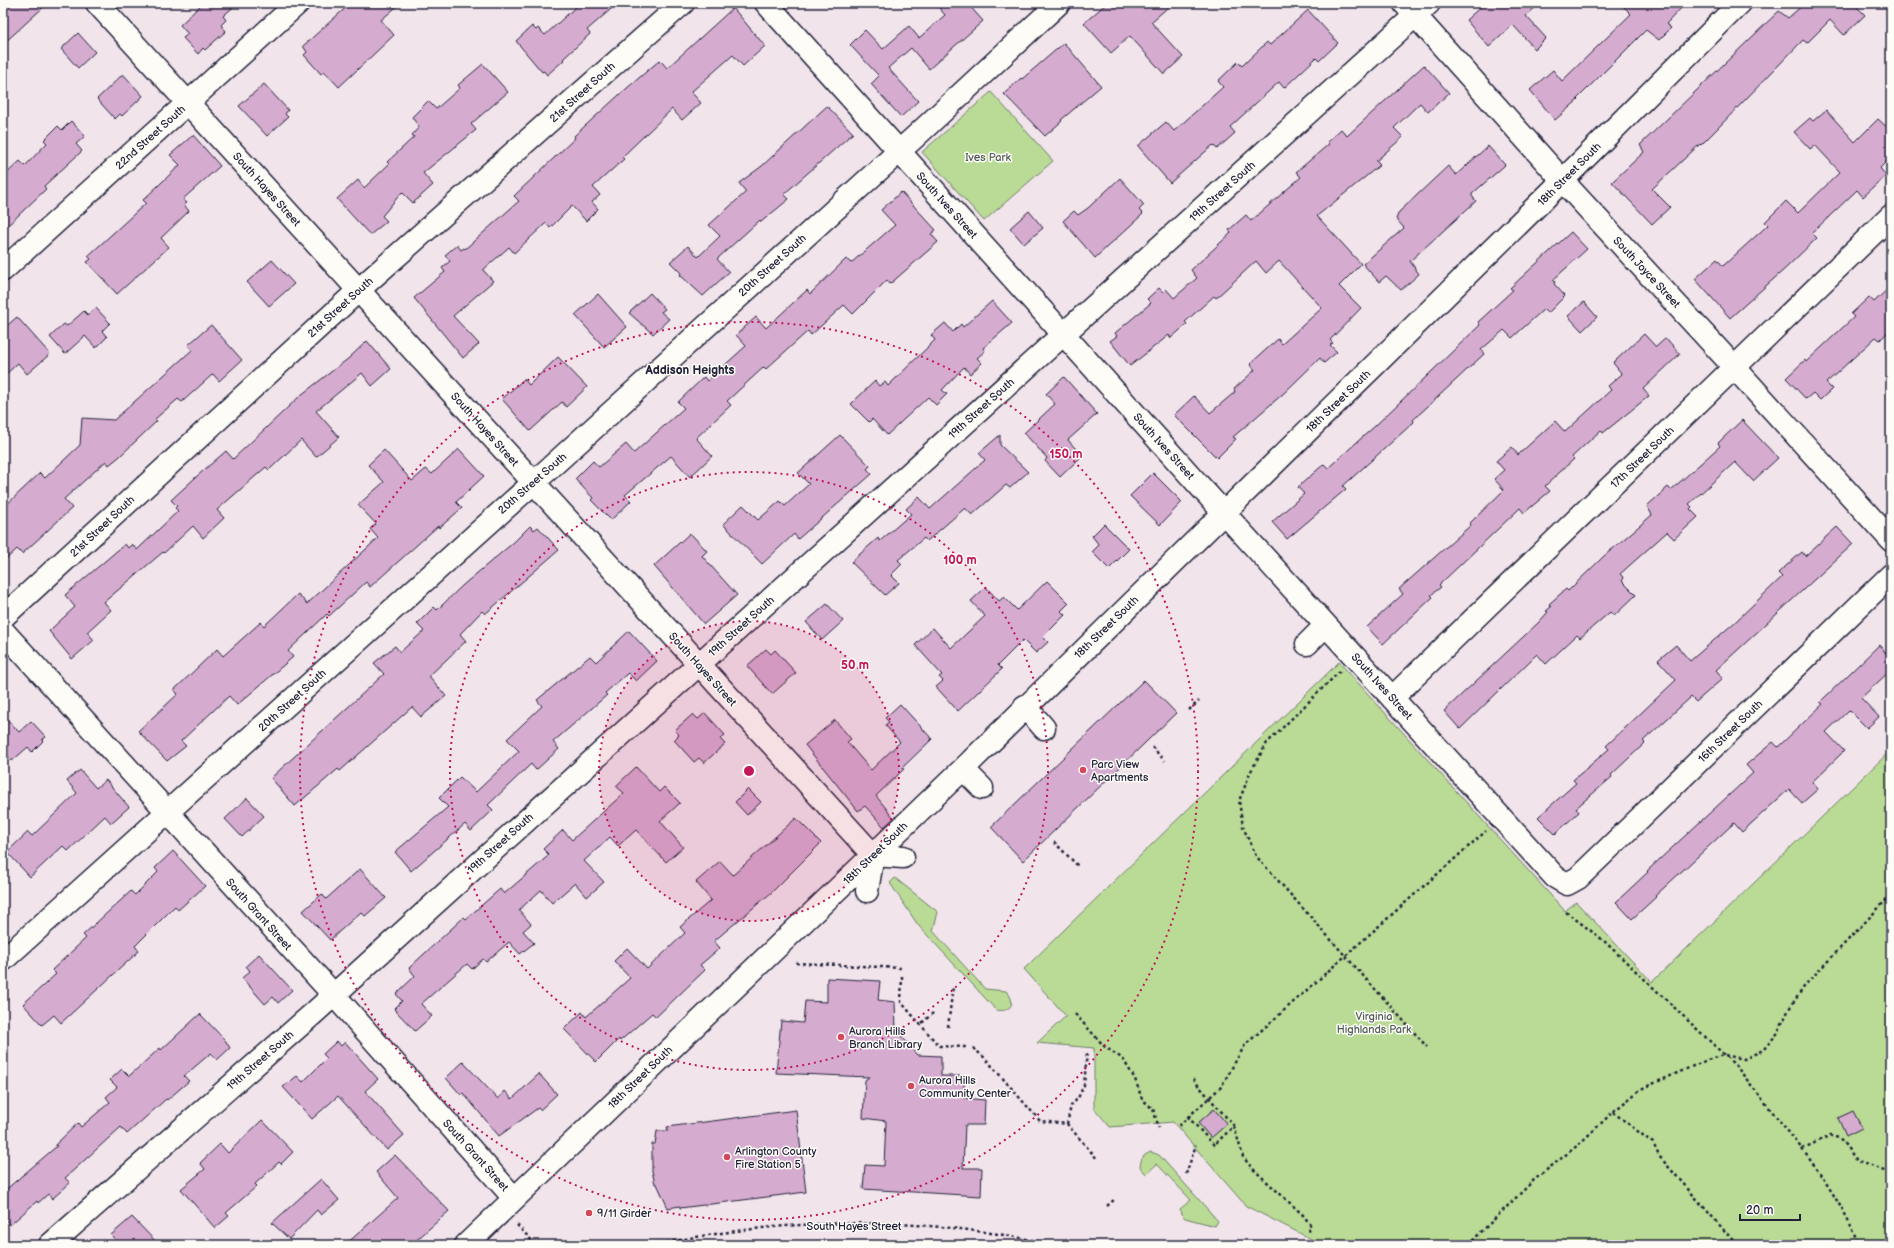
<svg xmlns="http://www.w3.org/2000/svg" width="1894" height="1248" font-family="'Balsamiq Sans',sans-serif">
  <rect width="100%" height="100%" fill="#f1e4eb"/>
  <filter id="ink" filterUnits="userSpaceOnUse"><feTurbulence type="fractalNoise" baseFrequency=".025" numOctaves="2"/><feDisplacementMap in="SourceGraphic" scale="8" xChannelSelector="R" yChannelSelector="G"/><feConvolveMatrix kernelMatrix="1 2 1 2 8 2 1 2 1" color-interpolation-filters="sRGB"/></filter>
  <g filter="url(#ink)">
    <!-- green -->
    <path fill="#b9db95" stroke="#6e7e68" d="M991,92L1053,161L984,221L922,152Z
      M1339,662L1565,911L1576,902L1652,982L1891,750V1245H1323L1246,1206L1173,1122L1110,1127L1094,1108V1048L1037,1043L1066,1016L1024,969Z
      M895,878L938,912L933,931L985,989L1006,991C1017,1002 1011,1013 996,1010L918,925L890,883Z
      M1151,1152L1159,1155L1218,1221L1215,1226L1185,1218L1181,1214L1180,1209L1191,1200L1157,1164L1146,1174L1140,1167C1141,1158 1143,1155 1151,1152Z"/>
    <!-- building -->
    <path fill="#d6abd0" stroke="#22223b" d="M3,3H48L3,44Z
      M203,3H238L223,16L226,20L221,25L226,31L205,50L203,48L198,54L183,38L188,34L180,25Z
      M351,3H401L381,20L394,35L339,87L324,71L321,74L304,55L307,52L303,46Z
      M580,3H618L587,30L590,34L563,59L564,60L547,75L544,71L542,72L516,41L532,26L536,30L538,28L545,35Z
      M935,3H967L983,21L929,69L911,48L888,68L918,101L901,117L871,84L879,76L850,45L865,30L883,49L909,26L919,38L945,15Z
      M1107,3H1173L1151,22L1183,57L1164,74L1130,36L1111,53L1084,23Z
      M1485,3H1540L1526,16L1546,38L1535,49L1513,25L1489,47L1466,20Z
      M1620,3H1686L1666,24L1671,28L1659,40L1646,30L1577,99L1578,100L1555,120L1530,90L1553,70L1562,81L1631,14Z
      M1805,3H1853L1865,15L1844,35L1830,20L1807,43L1803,40L1713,133L1701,145L1700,144L1652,189L1670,207L1652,224L1612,182L1644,152L1640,145L1779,11L1788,18Z
      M733,8L765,46L743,66L733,55L691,92L701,103L682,120L672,109L622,157L624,159L593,187L600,195L592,202L598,209L586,221L572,206L550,228L546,223L514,253L509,247L483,270L493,281L453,316L479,344L463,358L414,298L445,272L442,268L450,261L445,255L457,245L461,250L464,248L465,249L519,201L514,196L575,138L574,136L619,95L660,60L667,68Z
      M1308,10L1338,43L1319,61L1316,58L1284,88L1279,82L1230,127L1235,133L1217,149L1213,145L1170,183L1138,146L1166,122L1174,131L1223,87L1218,81L1238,62L1242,66L1267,42L1270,45Z
      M78,33L95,52L78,68L61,49Z
      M1064,43L1101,86L1061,120L1062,121L1045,136L1004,94L1021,78L1022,79Z
      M483,64L508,92L471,124L476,130L423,173L433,185L413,203L402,192L382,216L387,221L370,235L337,199L358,180L364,188L389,164L387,162L414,137L412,135L419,127L412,117L428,101L436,109L460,88L458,85Z
      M1424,65L1449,93L1428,112L1420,103L1394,128L1403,137L1376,161L1380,165L1317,216L1361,264L1339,286L1361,308L1330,340L1333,343L1330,345L1337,352L1324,363L1320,358L1284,393L1233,437L1236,439L1217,458L1174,415L1194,396L1210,413L1235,392L1234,389L1255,370L1250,364L1278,339L1282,344L1322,308L1279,261L1266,273L1256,261L1216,298L1214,296L1185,322L1187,324L1171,338L1169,335L1130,366L1110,341L1117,336L1115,333L1151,303L1147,299L1159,288L1163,292L1166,289L1174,298L1197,278L1191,270L1231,233L1229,230L1246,215L1251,221L1301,177L1296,172L1329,144L1327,142L1341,129L1347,136Z
      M123,74L143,96L122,116L120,114L115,119L97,99Z
      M264,84L288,110L285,114L288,117L267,136L239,106Z
      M827,106L853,133L784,194L789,199L761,222L760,220L717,259L729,272L703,296L680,275L681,273L670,262L688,246L698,257L720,236L709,225L746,192L739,183L762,166Z
      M1826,110L1855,142L1878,119L1891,131V157L1880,168L1886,176L1863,197L1857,190L1812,233L1817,238L1786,268L1730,318L1695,279L1717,259L1723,266L1768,225L1765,222L1786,201L1798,213L1840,172L1815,145L1810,149L1794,132L1810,118L1813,121Z
      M71,121L85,136L76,144L82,151L44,186L46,189L3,230V177L20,161L25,166L47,143L44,140L58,126L62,130Z
      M193,135L220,166L183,199L187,203L184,205L189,211L161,238L169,247L117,294L87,262L91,259L88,256L146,203L143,200L180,165L170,155Z
      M1488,146L1505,165L1472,194V196L1476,201L1410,261L1419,274L1401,290L1386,276L1379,282L1363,264L1404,228L1396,219L1399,212L1448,166L1456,175Z
      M1120,178L1144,205L1139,210L1143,214L1095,258L1063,221L1074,211L1078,215L1088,208Z
      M901,192L936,230L931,234L938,242L890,284L887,280L853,314L844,305L811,335L808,331L766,369L764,367L727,401L731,405L696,438L712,456L690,477L671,456L625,495L631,501L611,520L591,500L593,498L575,479L593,461L599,467L626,444L634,453L684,408L678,402L704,377L707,381L746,346L736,335L756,317L766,328L807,290L810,294L846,259L851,263L895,225L881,210Z
      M1029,211L1043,228L1024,244L1010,228Z
      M1571,232L1587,249L1553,280L1555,282L1554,284L1565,296L1548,313L1544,309L1512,338L1504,330L1481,350L1484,354L1413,420L1414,422L1343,486L1346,489L1287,539L1272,522L1304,494L1298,487L1324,464L1328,468L1375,426L1480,325L1478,322L1513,290L1510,288Z
      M272,260L294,284L269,306L247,282Z
      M1891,286V329L1880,340L1876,337L1826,383L1832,389L1820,400L1813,393L1806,399L1786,378L1805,360L1806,362L1854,317L1851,314L1869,297L1874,302Z
      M650,293L665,309L661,312L669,319L653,334L629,313Z
      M598,294L627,327L604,347L575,315Z
      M992,301L1012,323L983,348L985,351L977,358L982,363L970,374L964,367L942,390L947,394L936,405L928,397L887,435L872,419L869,422L851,404L875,381L879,386L885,382L888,386L935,340L931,335L945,323L953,332L961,324L963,327Z
      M1584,302L1597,317L1582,331L1568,316Z
      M96,308L110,323L102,331L107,337L96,348L85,336L65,354L50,337L64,324L67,326L84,311L88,315Z
      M17,317L50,354L27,374L18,363L3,377V329Z
      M211,325L242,360L219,381L213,374L182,402L178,399L155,419L157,421L119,457L109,465L106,461L64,499L72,508L22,554L17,549L3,562V508L40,473L45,478L80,445L82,418L114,420L192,350L188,345Z
      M1644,334L1656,347L1666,338L1680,354L1643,389L1649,396L1603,433L1601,430L1572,457L1574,459L1545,486L1550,491L1524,513L1520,508L1439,585L1441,587L1431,595L1433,597L1383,644L1367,627L1403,594L1399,589L1471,525L1470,523L1504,490L1494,479L1504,470L1496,461L1512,447L1518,455L1555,421L1565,432L1611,390L1608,386L1622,374L1613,363Z
      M367,341L391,369L372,386L362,373L316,411L339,437L316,457L301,440L269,470L266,467L217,510L224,518L203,538L193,526L164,553L163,552L104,602L111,610L87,632L94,640L72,659L49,631L75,607L65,595L125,544L128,548L132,544L137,550L178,511L175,508L177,506L171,500L196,477L226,451L233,459L301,395L349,358Z
      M558,357L587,387L566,407L562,402L530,431L502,399L524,379L529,385Z
      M1064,377L1097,414L1068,440L1082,456L1060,477L1045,461L1047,458L1024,433L1055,404L1046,394Z
      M1742,420L1778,458L1753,481L1735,462L1689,504L1692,507L1690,509L1698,517L1674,539L1667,532L1620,574L1624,578L1622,581L1636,595L1614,616L1610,612L1580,638L1577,635L1546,664L1537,654L1460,729L1444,711L1538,623L1548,612L1546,611L1551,607L1549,604L1566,589L1568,591L1603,557L1652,515L1647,506L1668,487L1671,490L1720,446L1718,443Z
      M840,435L870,466L867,469L872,474L798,539L794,534L762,564L723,524L743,505L758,520L780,501L785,506L809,484L798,473Z
      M1000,435V445L1028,472L1010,488L1006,485L972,515L965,508L927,541L924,538L898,560L902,564L891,575L899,583L885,595L851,562L878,538L880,541L911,514L906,509L919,497L930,509L985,460L979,453Z
      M459,449L484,476L456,502L462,508L439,528L438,526L370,587L366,582L329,616L327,614L288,651L293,657L237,705L229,696L181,741L186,746L167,761L138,731L178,694L174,690L217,649L223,656L261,622L264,626L298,594L307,604L378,538L370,529L376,524L358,505L384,482L368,465L384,450L412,481L426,469L432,474Z
      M1153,473L1182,502L1160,525L1130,496Z
      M1104,524L1129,549L1109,569L1092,552L1099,545L1092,536Z
      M530,526L534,530L538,527L559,550L485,614L482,611L460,634L466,641L429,676L446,696L421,717L412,707L340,771L338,769L295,806L271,778L384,674L374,663L395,646L400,652L424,631L417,624L434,607L437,610L463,585L514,542Z
      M1837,527L1853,544L1716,670L1723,678L1696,702L1691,697L1643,741L1645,743L1611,775L1612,777L1576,808L1579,812L1555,834L1538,817L1576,783L1573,780L1609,749L1606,746L1676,680L1658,660L1676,645L1690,661L1734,623L1782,577L1778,573L1802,552L1805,556Z
      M690,533L707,551L702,556L737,595L704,624L654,566Z
      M1047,581L1069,603L1061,611L1065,615L1043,637L1048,642L1036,653L1023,640L998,665L1002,669L958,711L936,687L943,681L939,677L942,675L915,645L933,628L951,648L985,616L971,601L986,587L999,601L1004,597L1017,610Z
      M827,604L843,621L822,640L806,622Z
      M629,631L657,661L636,681L628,673L605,693L607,695L553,742L559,749L536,770L531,764L488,805L493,810L471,831L465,824L411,871L395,852L448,807L439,798L460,777L476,792L519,751L507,739L542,706L537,700L590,656L596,662Z
      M1879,645L1891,659V670L1861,698L1879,717L1867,728L1849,710L1826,732L1844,751L1812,782L1818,789L1802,803L1789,789L1742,832L1734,823L1655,896L1656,897L1632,919L1616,902L1648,872L1647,871L1753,773L1746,765L1773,742L1778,747L1823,704L1820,702Z
      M766,649L771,654L775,650L796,673L772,694L747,666Z
      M1144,680L1176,713L1023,861L991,827Z
      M900,704L932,739L902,768L904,769L876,796L894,818L884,827L865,806L858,811L805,745L835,720L851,739L847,742L871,770L900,742L885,725L889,722L885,718Z
      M705,713L725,735L720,739L725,744L704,763L699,758L694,762L674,740L679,735L675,730L693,714L698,719Z
      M3,715L19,732L31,721L46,737L42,740L43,741L32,752L28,747L12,761L3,751Z
      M636,767L659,792L664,787L680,803L660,821L683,847L666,862L636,830L618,846L610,837L584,861L604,882L587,897L575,883L552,903L541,890L519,910L531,924L523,931L534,943L520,954L509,942L486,962L483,959L472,969L467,964L421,1004L432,1016L415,1031L394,1009L402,1001L396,994L415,976L409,968L464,917L466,919L500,889L504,894L549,855L543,849L563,830L572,840L624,793L616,786Z
      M80,770L96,788L106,780L129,807L111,823L105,816L68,851L63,846L30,877L7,852L28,832L32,836L77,793L67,781Z
      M748,789L761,802L747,815L735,802Z
      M247,798L264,816L242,837L225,819Z
      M796,818L821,843L772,892L714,941L720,948L700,965L705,970L656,1017L652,1013L620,1041L619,1039L596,1062L564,1029L582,1012L586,1017L630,978L614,961L627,948L647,969L685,933L680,927L711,900L696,882L720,861L733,875Z
      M173,851L205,886L178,910L175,906L135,946L139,951L61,1023L54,1015L42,1025L23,1004L56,974L52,970L86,938L83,935L131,891L135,895L158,872L155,868Z
      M360,869L386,898L365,916L361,912L330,940L303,911L322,894L326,899Z
      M259,954L292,990L278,1003L273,997L265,1004L242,978L250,971L246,966Z
      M827,978L880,981L878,1000L895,1002L896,1030L918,1055L941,1056V1076H965L963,1098L985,1100L984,1125H965L963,1168H982L981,1196L863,1189L865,1165L884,1166L886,1121L863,1118L865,1080L869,1077L776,1073L781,1021L803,1023L805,1001L827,1002Z
      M200,1014L225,1040L230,1048L217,1060L211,1053L184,1076L189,1081L167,1100L166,1099L127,1134L121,1127L65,1178L70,1183L52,1199L48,1194L38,1203L37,1201L10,1225L3,1217V1192L57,1146L55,1145L78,1123L81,1127L110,1102L106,1097L117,1087L110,1080L122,1069L129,1076L160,1048L161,1050Z
      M337,1041L341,1046L345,1042L378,1079L365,1091L404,1135L387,1150L338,1096L312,1119L283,1087L297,1076L303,1082L327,1058L323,1054Z
      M463,1062L498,1099L505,1091L512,1099L539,1074L557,1094L540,1110L538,1108L499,1136L463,1093L461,1095L446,1078Z
      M1214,1109L1227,1124L1211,1138L1198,1123Z
      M796,1110L806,1192L680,1208V1206L668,1208L657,1184H655L652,1171V1144H655L657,1131H668L667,1127Z
      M1853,1111L1862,1128L1846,1136L1838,1118Z
      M262,1120L293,1152L281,1164L279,1162L255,1184L257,1186L226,1213L229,1216L215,1228L181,1189L205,1169L200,1163L220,1144L228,1153Z
      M395,1155L449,1211L411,1245H345L398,1198L376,1172Z
      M321,1179L339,1200L321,1215L317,1210L289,1239L272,1223Z
      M132,1217L159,1245H120L111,1235Z"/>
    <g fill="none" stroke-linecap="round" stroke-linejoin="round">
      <defs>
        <path id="minor" d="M97,3L873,855
          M766,3L1224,513L1555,877L1567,884L1578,878L1891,575
          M1404,3L1571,190L1724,356L1891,540
          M3,270L298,3
          M3,617L372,278L683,3
          M3,631L342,1004L514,1198
          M1307,644L1326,625
          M1392,698L1891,216
          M1025,706L1044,728
          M963,769L982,788
          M867,891L873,855L903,857
          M3,960L551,467L916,136L1059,3
          M50,1245L315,1012L1429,3
          M466,1245L963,769L1552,191L1740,3"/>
      </defs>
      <!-- minor casing -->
      <use href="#minor" stroke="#22223b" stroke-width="25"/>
      <!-- path -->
      <path stroke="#22223b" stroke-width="2.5" stroke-dasharray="3 3" stroke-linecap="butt" d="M1340,671L1267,743L1251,771L1239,801L1243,827L1256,856L1427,1047
        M1189,710L1199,701
        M1152,747L1165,761
        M1054,842L1078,866
        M1566,912L1603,940L1736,1066L1802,1149L1831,1135L1839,1137L1858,1162L1891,1172
        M796,963L902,968
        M902,976L901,1002L939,1046L966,1047
        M1075,1014L1105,1047L1123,1059L1135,1079L1142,1099L1153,1109L1159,1128
        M922,1023L934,1012
        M948,1027L953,986
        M973,1048L985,1058L1040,1121L1067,1124L1098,1160
        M1613,1112L1653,1143L1659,1156L1737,1245
        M1188,1117L1221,1087L1245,1045L1486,831
        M1067,1124L1071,1106L1078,1098L1084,1085L1087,1052
        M1179,1126L1188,1117L1214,1145L1234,1126L1191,1077
        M1234,1126L1243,1157L1252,1168L1303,1215L1310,1224L1309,1233
        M1802,1149C1824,1178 1845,1210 1859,1245
        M1186,1174L1196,1145
        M1107,1206L1115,1199
        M517,1225L536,1245
        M655,1245C784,1217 925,1215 1054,1245
        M1468,1245L1534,1180L1578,1145L1613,1112L1641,1089L1707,1060L1724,1055L1744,1059L1763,1050L1777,1034L1789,1009L1806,984L1891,895"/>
      <!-- minor -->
      <use href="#minor" stroke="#fdfcf7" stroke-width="22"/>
    </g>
  </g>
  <!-- distance rings -->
  <circle cx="749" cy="771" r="150" fill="#c2185b" fill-opacity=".12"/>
  <g fill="none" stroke="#c2185b" stroke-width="2" stroke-dasharray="2 4">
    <circle cx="749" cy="771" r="150"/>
    <circle cx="749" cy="771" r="299"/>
    <circle cx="749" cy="771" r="449"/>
  </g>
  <!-- markers -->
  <g fill="#d1495b" stroke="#fdfcf7" stroke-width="1.5">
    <circle cx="1083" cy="770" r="4"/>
    <circle cx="841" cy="1037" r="4"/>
    <circle cx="911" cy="1086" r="4"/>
    <circle cx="727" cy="1157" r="4"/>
    <circle cx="589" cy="1213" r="4"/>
  </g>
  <g text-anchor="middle" stroke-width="3" stroke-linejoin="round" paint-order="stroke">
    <!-- street labels -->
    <g font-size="11" fill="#22223b" stroke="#fdfcf7">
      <text transform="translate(582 92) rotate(-42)" y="4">21st Street South</text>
      <text transform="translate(150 137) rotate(-42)" y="4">22nd Street South</text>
      <text transform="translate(1569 174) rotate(-45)" y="4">18th Street South</text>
      <text transform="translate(267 189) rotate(48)" y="4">South Hayes Street</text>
      <text transform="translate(1222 191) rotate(-42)" y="4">19th Street South</text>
      <text transform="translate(947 205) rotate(48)" y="4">South Ives Street</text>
      <text transform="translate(772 265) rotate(-42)" y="4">20th Street South</text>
      <text transform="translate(1647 272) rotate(47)" y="4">South Joyce Street</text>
      <text transform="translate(340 307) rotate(-42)" y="4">21st Street South</text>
      <text transform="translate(1338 401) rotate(-44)" y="4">18th Street South</text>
      <text transform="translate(981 408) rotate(-42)" y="4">19th Street South</text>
      <text transform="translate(485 429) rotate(48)" y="4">South Hayes Street</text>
      <text transform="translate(1164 446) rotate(48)" y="4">South Ives Street</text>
      <text transform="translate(1642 457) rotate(-44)" y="4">17th Street South</text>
      <text transform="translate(532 483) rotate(-41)" y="4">20th Street South</text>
      <text transform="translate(102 526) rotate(-43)" y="4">21st Street South</text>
      <text transform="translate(741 626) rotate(-42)" y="4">19th Street South</text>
      <text transform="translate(1106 627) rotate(-44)" y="4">18th Street South</text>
      <text transform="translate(703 669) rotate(48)" y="4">South Hayes Street</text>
      <text transform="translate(1382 686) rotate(48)" y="4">South Ives Street</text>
      <text transform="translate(292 700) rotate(-42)" y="4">20th Street South</text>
      <text transform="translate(1730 731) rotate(-44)" y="4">16th Street South</text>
      <text transform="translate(500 843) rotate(-42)" y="4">19th Street South</text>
      <text transform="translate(875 853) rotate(-44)" y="4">18th Street South</text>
      <text transform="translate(259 914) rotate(48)" y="4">South Grant Street</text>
      <text transform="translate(260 1060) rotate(-41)" y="4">19th Street South</text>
      <text transform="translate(640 1077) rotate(-44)" y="4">18th Street South</text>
      <text transform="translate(476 1155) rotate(48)" y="4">South Grant Street</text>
      <text x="854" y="1230">South Hayes Street</text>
    </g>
    <!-- park labels -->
    <g font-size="11" fill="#4f5a56" stroke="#fdfcf7">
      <text x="988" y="161">Ives Park</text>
      <text x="1374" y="1020">Virginia<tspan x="1374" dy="13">Highlands Park</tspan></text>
    </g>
    <!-- poi labels -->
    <g font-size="11" fill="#22223b" stroke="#fdfcf7" text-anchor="start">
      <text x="1091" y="768">Parc View<tspan x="1091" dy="13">Apartments</tspan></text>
      <text x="849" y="1035">Aurora Hills<tspan x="849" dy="13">Branch Library</tspan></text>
      <text x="919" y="1084">Aurora Hills<tspan x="919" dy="13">Community Center</tspan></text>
      <text x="735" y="1155">Arlington County<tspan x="735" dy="13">Fire Station 5</tspan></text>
      <text x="597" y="1217">9/11 Girder</text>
    </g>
    <!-- neighbourhood labels -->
    <g font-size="12" font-weight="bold" fill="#22223b" stroke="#fdfcf7">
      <text x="690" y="374">Addison Heights</text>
    </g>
  </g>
  <circle cx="749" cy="771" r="6" fill="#c2185b" stroke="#fdfcf7" stroke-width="2"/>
  <g font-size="12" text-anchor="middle" font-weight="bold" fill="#c2185b" stroke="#fdfcf7" stroke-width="3" stroke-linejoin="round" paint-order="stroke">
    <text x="1066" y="458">150 m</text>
    <text x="960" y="564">100 m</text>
    <text x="855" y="669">50 m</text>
  </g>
  <!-- margin -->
  <rect width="1894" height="1248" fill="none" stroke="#fdfcf7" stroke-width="16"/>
  <rect x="8" y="8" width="1878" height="1232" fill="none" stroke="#22223b" stroke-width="1.5" filter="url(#ink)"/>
  <!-- scale -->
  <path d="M1740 1214v6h60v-6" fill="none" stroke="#22223b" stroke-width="2"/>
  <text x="1746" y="1214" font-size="12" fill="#22223b" stroke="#fdfcf7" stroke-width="3" paint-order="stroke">20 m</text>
</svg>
